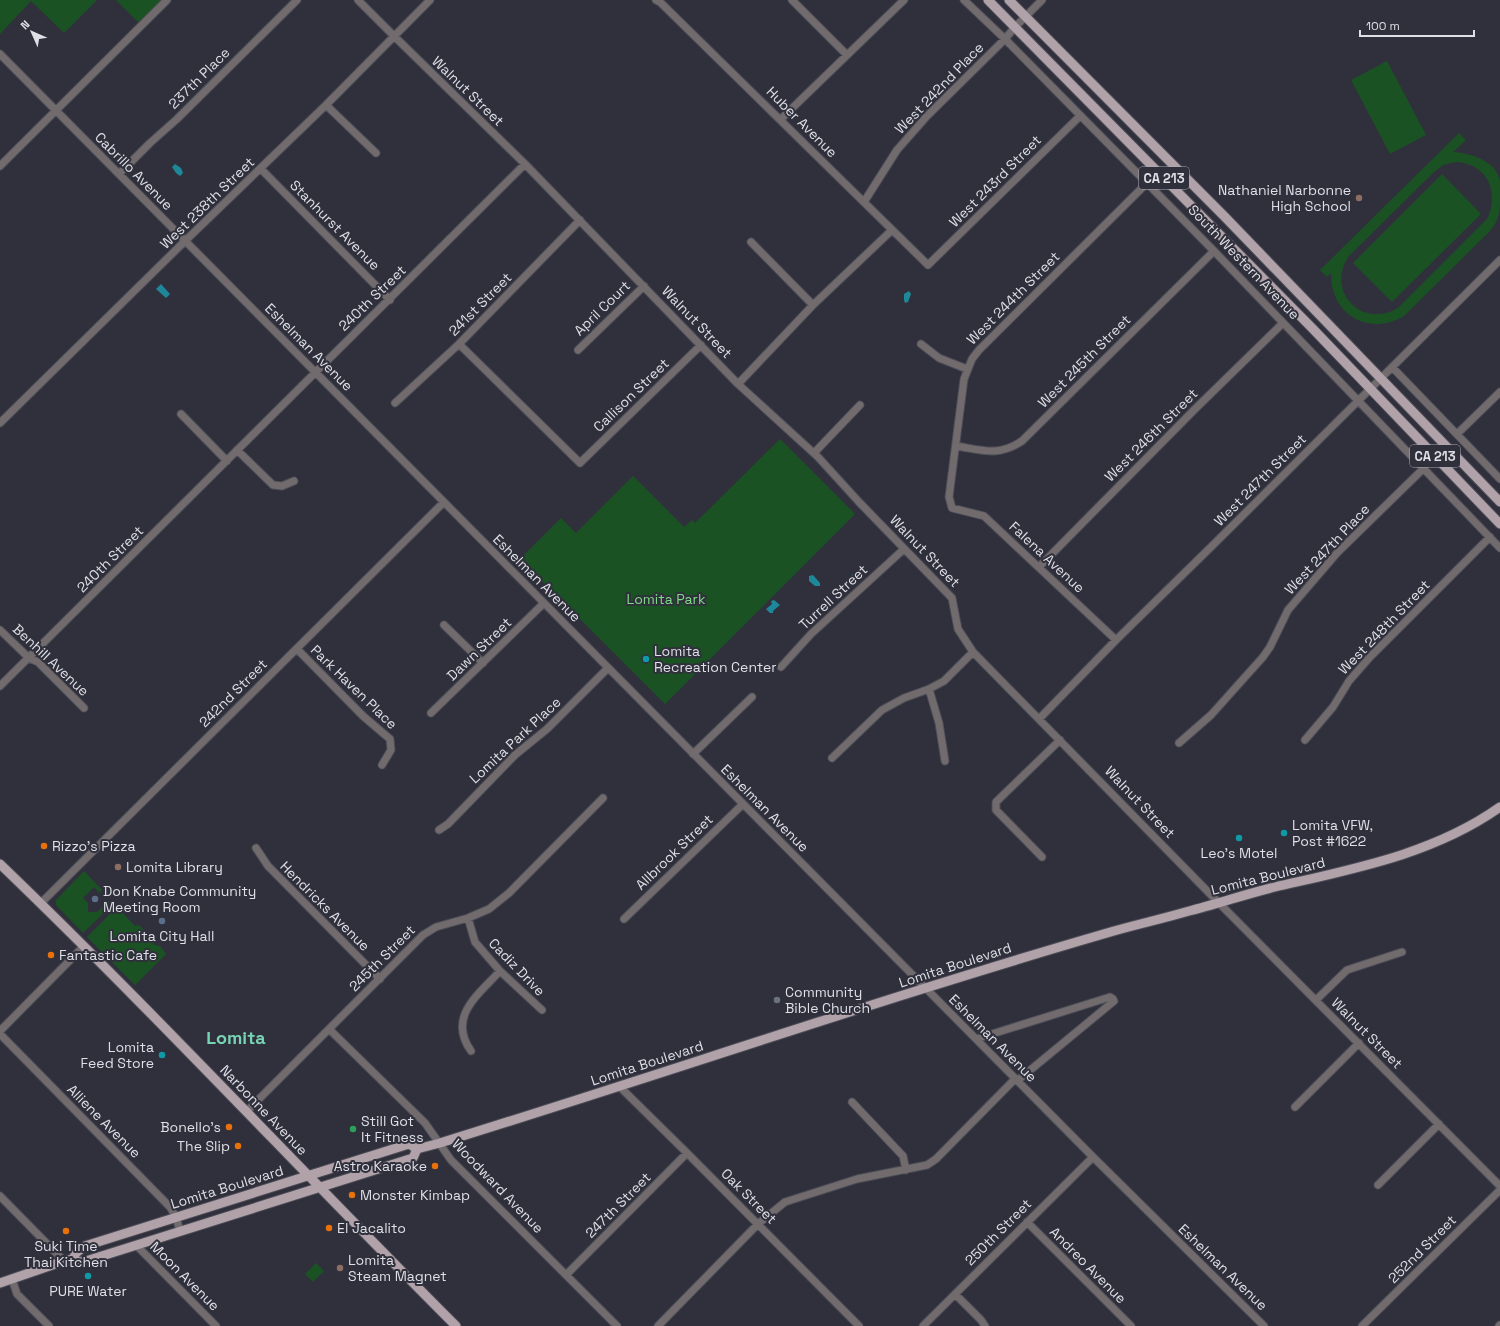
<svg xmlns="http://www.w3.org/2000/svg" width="1500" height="1326" font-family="'Space Grotesk',sans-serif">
  <rect width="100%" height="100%" fill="#30303c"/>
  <!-- green -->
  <path fill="#1a5223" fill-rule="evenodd" d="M0,0H97L64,33L31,1L0,34Z
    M116,0H165L141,25Z
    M1387,61L1426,135L1390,154L1351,80Z
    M1459,133L1466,140L1453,152C1470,153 1497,161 1500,181C1500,186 1500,192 1500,197C1500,213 1500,218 1490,231L1404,316C1369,337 1330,315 1331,273L1327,277L1320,270ZM1455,162C1487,163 1500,192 1487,219L1398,308C1362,329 1326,292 1348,257L1433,173L1443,165Z
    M1442,174L1481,214L1392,302L1353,263Z
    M780,439L855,514L665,704L520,559L561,518L576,533L633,476L684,527L692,520L695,523Z
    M84,871L102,890L100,893L94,887L83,898L88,903V912H97L108,901L112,905L83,933L56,905V900Z
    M117,907L135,926L139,925L143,929V931H145L149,935V939L155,945L160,946L166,954L135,985L87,937Z
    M316,1263L324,1271L313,1282L305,1274Z"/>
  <!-- water -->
  <path fill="#1e879a" d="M175,164L181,168L183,173L180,176L176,173L172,167Z
    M161,284L170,294L166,298L156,289Z
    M909,291L911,294L908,302L905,303L904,300V294Z
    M855,572L860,576L850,585L846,581Z
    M813,575L820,583V586H815L809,581V576Z
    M774,600L780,605L773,611V613H770L766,609L772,604L771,601Z"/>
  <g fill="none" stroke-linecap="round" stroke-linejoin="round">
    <defs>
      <path id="minor" d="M358,0L394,36L525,164L738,384L818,457L859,502L952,598L958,629L973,652L1219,903L1500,1186
        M656,0L660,2L928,265L1080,116
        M792,0L847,55
        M964,0L1005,39L1214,251L1500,548
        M0,54L1093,1157L1264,1326
        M326,105L376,153
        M781,119L904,0
        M0,166L167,0
        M261,169L390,300
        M119,174L150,143L177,119L297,0
        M864,202L897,150L927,116L1005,39L1015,27L1042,0
        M751,242L813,305
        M459,344L580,463L701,345
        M921,344L939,358L967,369
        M578,350L644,286
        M1392,367L1500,479
        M738,384L813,305L892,230
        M395,403L459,344L580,220
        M181,414L227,461
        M0,423L185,241L326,105L430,0
        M1457,434L1500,392
        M956,446C982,450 998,457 1022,441L1214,251
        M237,450L273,485L282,486L294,481
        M814,453L860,405
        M1039,567L1194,410L1283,323
        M444,625L483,663
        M0,630L29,658L38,662L84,708
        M1116,640L984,516L952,508L949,497L964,379L972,359L979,350L1147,183
        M297,649L363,716L390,739L391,750L382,765
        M781,667L811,634L904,549
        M0,686L525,164
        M929,689L939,723L945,761
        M431,713L544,603
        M1039,719L1116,640L1213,545L1500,260
        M1305,740L1333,707L1349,681L1370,657L1490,537
        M1179,743L1211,715L1263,657L1270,647L1288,610L1337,553L1424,468
        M693,754L752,697
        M832,758L882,710L904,698L929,689L944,681L973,652
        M439,830L448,824L515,755L547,729L608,668
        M256,848L268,866L380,979
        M1042,857L996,810V802L1060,740
        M41,903L444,502
        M468,918L475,942L500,971L542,1010
        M624,919L743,804
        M1316,1000L1347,970L1402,952
        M329,1029L425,1123L451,1160L617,1326
        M0,1031L84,946
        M0,1034L170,1207L176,1217L180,1231
        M976,1039L1110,997L1113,999L1114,1001L1017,1081
        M471,1051C447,1017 478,995 500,971
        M619,1086L687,1153L859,1326
        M852,1102L903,1156L906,1170
        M1295,1107L1359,1043
        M247,1111L423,935L436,927L468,918L489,909L509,893L603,798
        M1378,1185L1439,1124
        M0,1196L64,1261
        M1027,1222L1131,1326
        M136,1245L216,1326
        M566,1275L687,1153
        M12,1279L17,1294L49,1326
        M955,1294L981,1320L985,1326
        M658,1326L758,1224L785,1202L857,1179L927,1165L936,1159L1015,1079
        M923,1326L1093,1157
        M1362,1326L1500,1190
        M1499,1326L1500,1325"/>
      <path id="major" d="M988,0L1313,329L1500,524
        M1009,0L1225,217L1500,502
        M0,864C156,1014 303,1173 456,1326
        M73,1259L76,1253L85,1246L409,1144L417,1149L440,1143C663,1074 883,998 1107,933C1134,925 1162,919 1189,911C1217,904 1246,894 1275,887C1353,869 1434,854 1500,807
        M0,1283L64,1261L73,1259L79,1262L86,1261L413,1158L417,1149"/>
    </defs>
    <!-- minor casing -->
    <use href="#minor" stroke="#4c4c57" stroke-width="9"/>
    <!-- major casing -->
    <use href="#major" stroke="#4c4c57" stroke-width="11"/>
    <!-- minor -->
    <use href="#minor" stroke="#716b6d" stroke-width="7"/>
    <!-- major -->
    <use href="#major" stroke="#b0a2a8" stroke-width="9"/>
  </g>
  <!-- markers -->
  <g fill="#8d6e63" stroke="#30303c" stroke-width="1.5">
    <circle cx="1359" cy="198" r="4"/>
    <circle cx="118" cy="867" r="4"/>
    <circle cx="340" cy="1268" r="4"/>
  </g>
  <g fill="#0f9aa8" stroke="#30303c" stroke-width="1.5">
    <circle cx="646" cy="659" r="4"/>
    <circle cx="1284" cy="833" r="4"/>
    <circle cx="1239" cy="838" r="4"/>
    <circle cx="162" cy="1055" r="4"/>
    <circle cx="88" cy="1276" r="4"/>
  </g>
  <g fill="#e8710a" stroke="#30303c" stroke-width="1.5">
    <circle cx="44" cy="846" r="4"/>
    <circle cx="51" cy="955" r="4"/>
    <circle cx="229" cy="1127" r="4"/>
    <circle cx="238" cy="1146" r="4"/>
    <circle cx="435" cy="1166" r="4"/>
    <circle cx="352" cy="1195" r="4"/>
    <circle cx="329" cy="1228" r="4"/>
    <circle cx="66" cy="1231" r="4"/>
  </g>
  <g fill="#5c6f8a" stroke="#30303c" stroke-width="1.5">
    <circle cx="95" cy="899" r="4"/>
    <circle cx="162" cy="921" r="4"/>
  </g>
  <circle fill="#6b7280" stroke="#30303c" stroke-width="1.5" cx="777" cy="1000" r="4"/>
  <circle fill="#2e9e5b" stroke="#30303c" stroke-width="1.5" cx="353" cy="1129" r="4"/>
  <g text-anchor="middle" stroke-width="4" stroke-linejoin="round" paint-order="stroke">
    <!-- shield labels -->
    <g fill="#30303c" stroke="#aaaab4" stroke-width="1">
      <rect x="1139" y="167" width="50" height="22" rx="3"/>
      <rect x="1410" y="445" width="50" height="22" rx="3"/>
    </g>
    <g font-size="13" font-weight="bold" fill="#dfdfe7">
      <text x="1164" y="183">CA 213</text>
      <text x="1435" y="461">CA 213</text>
    </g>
    <!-- street labels -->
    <g font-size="14" fill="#dfdfe7" stroke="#30303c">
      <text transform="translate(199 78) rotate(-45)" y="5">237th Place</text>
      <text transform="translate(939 88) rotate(-46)" y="5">West 242nd Place</text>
      <text transform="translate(468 91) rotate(44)" y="5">Walnut Street</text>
      <text transform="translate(802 122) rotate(45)" y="5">Huber Avenue</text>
      <text transform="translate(134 171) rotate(45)" y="5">Cabrillo Avenue</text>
      <text transform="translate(995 181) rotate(-45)" y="5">West 243rd Street</text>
      <text transform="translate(207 203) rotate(-44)" y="5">West 238th Street</text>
      <text transform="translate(335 225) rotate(45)" y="5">Stanhurst Avenue</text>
      <text transform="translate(1244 262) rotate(46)" y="5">South Western Avenue</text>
      <text transform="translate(372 298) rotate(-44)" y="5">240th Street</text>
      <text transform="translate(1013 298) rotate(-45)" y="5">West 244th Street</text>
      <text transform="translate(480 304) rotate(-45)" y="5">241st Street</text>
      <text transform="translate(602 308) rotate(-44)" y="5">April Court</text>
      <text transform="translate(697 322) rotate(46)" y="5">Walnut Street</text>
      <text transform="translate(309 347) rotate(45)" y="5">Eshelman Avenue</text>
      <text transform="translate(1084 361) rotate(-45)" y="5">West 245th Street</text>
      <text transform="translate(631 395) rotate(-44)" y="5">Callison Street</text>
      <text transform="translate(1151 435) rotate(-45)" y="5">West 246th Street</text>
      <text transform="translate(1260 480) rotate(-45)" y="5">West 247th Street</text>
      <text transform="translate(1327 549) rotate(-47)" y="5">West 247th Place</text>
      <text transform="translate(925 551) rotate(46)" y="5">Walnut Street</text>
      <text transform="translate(1047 557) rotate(43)" y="5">Falena Avenue</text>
      <text transform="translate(110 559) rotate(-45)" y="5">240th Street</text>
      <text transform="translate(537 578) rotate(45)" y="5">Eshelman Avenue</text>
      <text transform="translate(833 597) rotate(-43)" y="5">Turrell Street</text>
      <text transform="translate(1384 627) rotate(-46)" y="5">West 248th Street</text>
      <text transform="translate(479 649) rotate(-44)" y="5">Dawn Street</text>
      <text transform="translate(51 660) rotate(43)" y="5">Benhill Avenue</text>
      <text transform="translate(354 687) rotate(44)" y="5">Park Haven Place</text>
      <text transform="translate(233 693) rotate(-45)" y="5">242nd Street</text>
      <text transform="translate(515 740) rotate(-43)" y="5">Lomita Park Place</text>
      <text transform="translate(1140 802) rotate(46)" y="5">Walnut Street</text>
      <text transform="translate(765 808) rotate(45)" y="5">Eshelman Avenue</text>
      <text transform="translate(674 852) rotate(-44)" y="5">Allbrook Street</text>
      <text transform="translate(1268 876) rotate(-14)" y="5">Lomita Boulevard</text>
      <text transform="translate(325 906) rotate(45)" y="5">Hendricks Avenue</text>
      <text transform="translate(382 958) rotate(-45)" y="5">245th Street</text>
      <text transform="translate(955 965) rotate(-18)" y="5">Lomita Boulevard</text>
      <text transform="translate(517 967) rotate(46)" y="5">Cadiz Drive</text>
      <text transform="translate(1367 1033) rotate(45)" y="5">Walnut Street</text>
      <text transform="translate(993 1038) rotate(45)" y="5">Eshelman Avenue</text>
      <text transform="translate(647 1063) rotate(-18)" y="5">Lomita Boulevard</text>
      <text transform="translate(264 1110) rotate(46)" y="5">Narbonne Avenue</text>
      <text transform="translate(104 1121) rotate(45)" y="5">Alliene Avenue</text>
      <text transform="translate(498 1186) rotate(46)" y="5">Woodward Avenue</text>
      <text transform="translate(227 1187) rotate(-17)" y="5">Lomita Boulevard</text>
      <text transform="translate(749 1196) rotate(45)" y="5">Oak Street</text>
      <text transform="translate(618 1205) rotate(-45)" y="5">247th Street</text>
      <text transform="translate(998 1232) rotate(-45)" y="5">250th Street</text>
      <text transform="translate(1422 1249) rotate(-45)" y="5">252nd Street</text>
      <text transform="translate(1088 1265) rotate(45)" y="5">Andreo Avenue</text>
      <text transform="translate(1223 1267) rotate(44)" y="5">Eshelman Avenue</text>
      <text transform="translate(185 1276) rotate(45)" y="5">Moon Avenue</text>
    </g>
    <!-- poi labels -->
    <g font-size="14" fill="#dfdfe7" stroke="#30303c" text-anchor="start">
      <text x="1351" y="195" text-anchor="end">Nathaniel Narbonne<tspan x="1351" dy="16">High School</tspan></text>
      <text x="654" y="656">Lomita<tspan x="654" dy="16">Recreation Center</tspan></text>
      <text x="1292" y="830">Lomita VFW,<tspan x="1292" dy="16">Post #1622</tspan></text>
      <text x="52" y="851">Rizzo's Pizza</text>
      <text x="1239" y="858" text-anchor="middle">Leo's Motel</text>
      <text x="126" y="872">Lomita Library</text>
      <text x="103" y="896">Don Knabe Community<tspan x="103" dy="16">Meeting Room</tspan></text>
      <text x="162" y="941" text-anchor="middle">Lomita City Hall</text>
      <text x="59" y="960">Fantastic Cafe</text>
      <text x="785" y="997">Community<tspan x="785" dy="16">Bible Church</tspan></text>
      <text x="154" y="1052" text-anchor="end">Lomita<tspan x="154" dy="16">Feed Store</tspan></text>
      <text x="361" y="1126">Still Got<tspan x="361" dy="16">It Fitness</tspan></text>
      <text x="221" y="1132" text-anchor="end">Bonello's</text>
      <text x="230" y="1151" text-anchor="end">The Slip</text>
      <text x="427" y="1171" text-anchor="end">Astro Karaoke</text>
      <text x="360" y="1200">Monster Kimbap</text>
      <text x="337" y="1233">El Jacalito</text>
      <text x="66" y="1251" text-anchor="middle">Suki Time<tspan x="66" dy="16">Thai Kitchen</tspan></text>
      <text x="348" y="1265">Lomita<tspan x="348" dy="16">Steam Magnet</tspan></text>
      <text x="88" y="1296" text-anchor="middle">PURE Water</text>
    </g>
    <!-- park labels -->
    <g font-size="14" fill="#7eda86" stroke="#30303c">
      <text x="666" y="604">Lomita Park</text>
    </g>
    <!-- district labels -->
    <g font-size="18" font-weight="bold" fill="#77d3b4" stroke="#30303c">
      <text x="236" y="1044">Lomita</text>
    </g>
  </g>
  <!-- north arrow -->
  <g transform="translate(32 32) rotate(315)" stroke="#30303c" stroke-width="3" paint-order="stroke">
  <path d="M0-3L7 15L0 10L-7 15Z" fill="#dfdfe7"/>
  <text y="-6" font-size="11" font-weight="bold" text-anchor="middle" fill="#dfdfe7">N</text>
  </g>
  <!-- scale -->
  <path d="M1360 30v6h114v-6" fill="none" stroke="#dfdfe7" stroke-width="2"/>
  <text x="1366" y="30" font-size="12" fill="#dfdfe7" stroke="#30303c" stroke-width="3" paint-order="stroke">100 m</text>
</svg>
